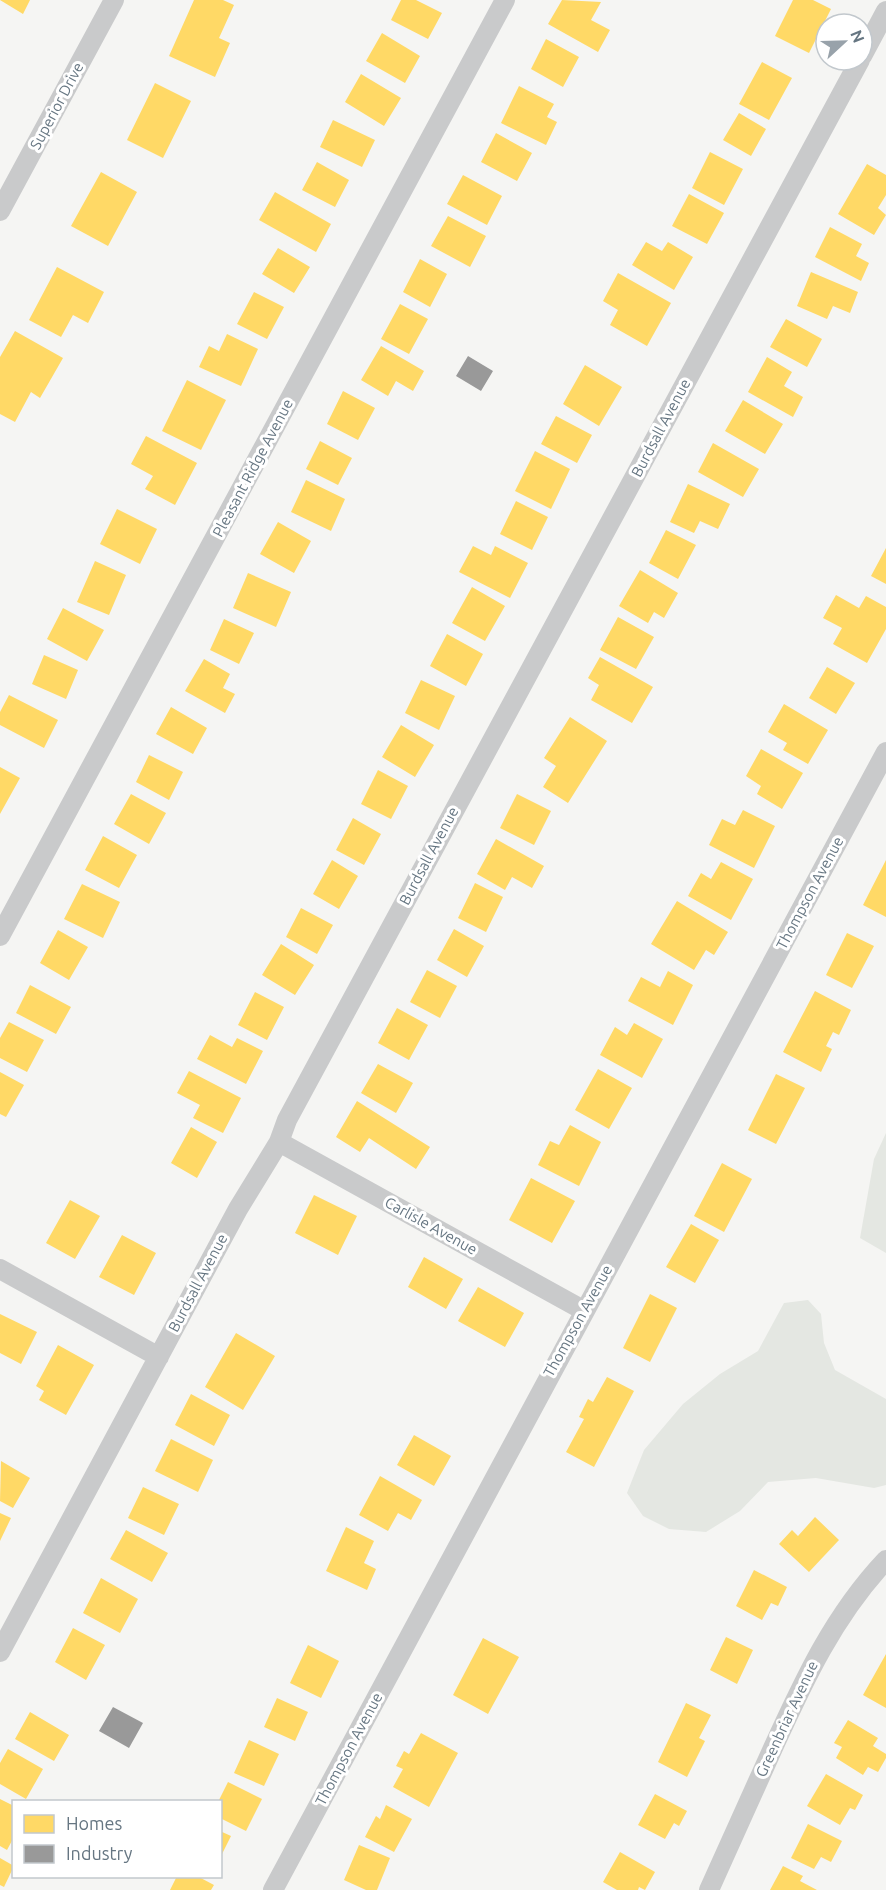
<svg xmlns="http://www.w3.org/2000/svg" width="886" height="1890" font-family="Ubuntu,sans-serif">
  <rect width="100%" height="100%" fill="#f5f5f3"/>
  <!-- green -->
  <path fill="#e4e7e2" d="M886,1133V1253L860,1238L874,1159Z
    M808,1300L821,1314L824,1343L835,1370L886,1399V1485L874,1488L816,1478L768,1482L740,1511L706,1532L669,1529L643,1516L627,1493L644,1450L683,1404L720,1374L758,1351L784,1303Z"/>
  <!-- homes -->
  <path fill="#ffd966" d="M0,0H30L23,14Z
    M194,0H223L234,5L219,38L230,43L215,77L169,56Z
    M401,0H416L442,13L428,39L391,20Z
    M562,0L601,2L591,20L610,30L598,52L548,24Z
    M793,0H813L831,9L809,53L775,36Z
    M382,33L420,56L405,83L366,61Z
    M546,39L579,57L563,87L531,69Z
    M762,62L792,78L769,120L739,104Z
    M361,74L401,98L384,126L345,102Z
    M155,83L191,101L163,158L127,140Z
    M519,86L554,104L547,117L557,122L546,145L501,123Z
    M739,113L766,129L751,156L723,140Z
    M333,120L375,140L362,167L320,147Z
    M496,133L532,153L517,181L481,162Z
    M710,152L743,169L724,205L692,188Z
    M317,162L349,180L335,207L302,190Z
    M867,164L886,175V195L878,208L886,215L874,235L838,214Z
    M101,172L137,192L108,246L71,226Z
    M463,175L502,196L487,225L447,204Z
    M275,192L331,224L316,252L259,220Z
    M689,194L724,213L707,244L672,226Z
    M448,216L486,236L470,267L431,246Z
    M830,227L862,244L856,256L869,263L861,281L815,257Z
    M646,242L662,251L668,242L693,257L674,290L632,265Z
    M278,248L310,267L294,293L262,274Z
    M420,259L447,274L430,307L403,292Z
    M57,267L104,292L88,323L73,315L61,337L29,320Z
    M811,272L858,292L850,313L833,306L827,319L797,306Z
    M618,273L671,303L647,346L610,325L618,310L603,301Z
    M254,292L284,307L267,339L237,324Z
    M400,304L428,319L409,354L381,339Z
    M786,319L822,339L807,367L770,347Z
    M15,331L63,358L40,398L31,392L15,422L0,414V357Z
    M227,334L258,349L241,386L199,367L209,346L219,351Z
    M381,346L424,371L413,391L396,381L388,396L361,380Z
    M767,357L792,372L784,386L803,397L793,417L748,392Z
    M585,365L622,387L599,426L563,404Z
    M187,380L226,400L201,450L162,431Z
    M343,391L375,408L358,440L327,424Z
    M743,400L783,424L765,454L725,431Z
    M556,416L592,435L577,463L541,444Z
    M146,436L197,463L175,505L145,489L153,476L131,464Z
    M320,441L352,458L338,485L306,469Z
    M713,443L759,469L743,497L698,472Z
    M535,451L570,469L551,509L515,491Z
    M306,480L345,499L331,531L291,512Z
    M688,484L730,504L718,529L700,521L694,533L670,522Z
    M516,501L548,517L532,550L500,534Z
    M117,509L157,529L140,564L100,544Z
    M278,522L311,541L294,573L260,554Z
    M666,530L696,545L678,579L649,563Z
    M473,546L491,555L495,546L528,563L510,598L459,572Z
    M886,548V584L871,576Z
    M95,561L126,575L109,615L77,602Z
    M640,570L678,593L664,618L654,612L648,623L619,606Z
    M248,573L291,592L276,627L233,608Z
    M472,587L505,606L485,641L452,623Z
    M836,595L859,608L866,596L886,607V629L867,663L833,644L842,628L823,618Z
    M63,608L104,630L87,661L47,639Z
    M618,617L654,637L636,669L600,650Z
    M224,619L254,633L239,664L210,650Z
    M447,634L483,654L466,686L430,666Z
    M44,655L78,670L66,699L32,684Z
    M600,657L653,687L632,723L591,700L599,685L588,678Z
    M204,659L230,674L223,688L235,694L225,713L185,691Z
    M827,667L855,683L836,714L809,698Z
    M421,680L455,696L439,730L405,713Z
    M9,695L58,720L44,748L0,725V712Z
    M784,704L828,730L808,764L783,750L787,743L768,732Z
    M171,707L207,728L193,754L156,734Z
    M570,717L607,741L568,803L543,787L556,766L544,758Z
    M401,725L434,745L415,777L382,757Z
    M761,749L803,773L782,809L757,794L761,786L746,776Z
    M149,755L183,772L169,800L136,782Z
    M0,767L20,778L0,814Z
    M378,770L408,786L391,819L361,804Z
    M131,794L166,813L149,844L114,824Z
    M517,794L551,811L534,845L500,828Z
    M743,810L775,826L754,868L709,845L722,819L735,825Z
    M353,818L381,834L364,865L336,850Z
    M103,836L137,855L119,888L85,870Z
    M496,839L544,866L532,888L512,877L505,890L477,874Z
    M332,860L358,876L339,909L313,894Z
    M886,860V917L863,905Z
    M721,862L753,879L731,920L688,896L701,873L711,879Z
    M475,883L503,897L486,932L458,918Z
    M82,884L120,902L103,938L64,919Z
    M677,901L728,932L714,955L706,950L694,970L651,944Z
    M301,908L333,925L317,954L286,937Z
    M454,929L484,946L467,977L437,960Z
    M58,930L88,947L69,980L40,963Z
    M847,933L874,946L852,988L826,975Z
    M281,944L314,965L295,995L262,975Z
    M427,970L457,986L440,1018L410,1002Z
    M668,971L693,985L673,1025L628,1001L641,977L660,987Z
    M30,985L71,1007L56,1034L16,1013Z
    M815,991L851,1010L839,1035L833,1032L826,1046L832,1049L821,1072L783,1052Z
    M255,992L284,1007L267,1040L238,1025Z
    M397,1008L428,1025L409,1060L378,1043Z
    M9,1022L44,1040L27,1072L0,1058V1038Z
    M634,1023L663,1039L642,1078L600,1055L615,1027L627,1035Z
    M210,1035L232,1047L237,1038L263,1051L246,1084L197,1059Z
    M378,1064L413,1083L396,1113L361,1093Z
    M598,1069L632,1088L609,1129L575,1110Z
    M189,1071L241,1098L223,1133L193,1118L200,1105L177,1093Z
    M0,1072L24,1085L6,1117L0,1114Z
    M776,1074L805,1088L776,1144L748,1130Z
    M357,1101L430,1147L416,1169L369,1138L360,1152L336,1137Z
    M570,1125L601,1142L579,1186L538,1165L550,1141L559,1145Z
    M191,1127L217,1142L197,1178L171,1163Z
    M722,1163L752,1179L724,1232L694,1216Z
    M531,1178L575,1201L552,1243L509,1220Z
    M314,1195L357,1216L338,1255L295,1233Z
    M70,1200L100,1216L75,1259L46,1243Z
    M691,1224L719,1240L695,1283L666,1267Z
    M122,1235L156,1253L134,1295L99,1277Z
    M424,1257L463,1279L446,1309L408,1287Z
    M478,1287L524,1313L505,1347L458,1321Z
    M650,1294L677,1308L650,1362L623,1348Z
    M0,1314L37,1332L21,1364L0,1353Z
    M236,1333L275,1356L243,1410L205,1387Z
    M58,1345L94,1365L66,1415L39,1400L44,1391L36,1386Z
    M607,1377L634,1391L594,1467L566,1452L584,1419L579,1417L588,1399L593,1402Z
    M191,1394L230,1415L214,1446L175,1425Z
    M414,1435L451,1456L434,1486L397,1465Z
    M171,1439L213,1460L198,1492L155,1471Z
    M1,1461L30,1478L13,1508L0,1501Z
    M380,1476L422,1500L411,1520L398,1513L388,1531L359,1515Z
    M143,1487L179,1504L164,1535L128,1518Z
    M0,1513L11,1518L0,1541Z
    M815,1517L839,1540L809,1572L779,1544L792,1530L798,1536Z
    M346,1527L374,1541L364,1563L376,1569L367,1590L326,1571Z
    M126,1530L168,1553L152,1582L110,1559Z
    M754,1570L787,1587L778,1606L771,1603L762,1620L736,1606Z
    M101,1578L138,1599L120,1633L83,1613Z
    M73,1628L105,1645L86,1680L55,1662Z
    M726,1637L753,1650L737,1684L710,1670Z
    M483,1638L519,1657L488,1714L453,1695Z
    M308,1645L339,1661L321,1698L290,1683Z
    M886,1654V1708L863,1695Z
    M277,1698L308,1712L295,1741L264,1727Z
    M686,1703L711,1715L699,1738L705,1741L687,1777L658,1762Z
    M30,1712L69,1735L54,1761L15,1739Z
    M848,1720L878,1738L873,1746L886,1754V1758L878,1772L868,1767L863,1775L836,1758L842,1747L834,1743Z
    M421,1733L458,1753L429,1807L393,1787L403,1769L396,1766L404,1751L409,1754Z
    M249,1740L279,1754L264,1786L234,1773Z
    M8,1749L43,1769L26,1799L0,1784V1763Z
    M826,1774L863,1795L855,1810L850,1808L840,1825L807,1806Z
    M228,1782L262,1799L246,1831L220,1818L218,1802Z
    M655,1794L687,1811L679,1826L674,1823L665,1839L638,1825Z
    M0,1799L14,1806V1837L7,1850L0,1846Z
    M386,1805L412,1819L394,1852L365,1837L376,1816L380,1819Z
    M808,1824L842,1841L831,1862L821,1857L814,1869L791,1858Z
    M220,1831L231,1836L220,1858Z
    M359,1845L390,1858L377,1890H366L344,1880Z
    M620,1852L655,1872L645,1890L639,1887L638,1890H617L603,1882Z
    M0,1858L14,1866L4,1887L0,1885Z
    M783,1866L803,1876L800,1881L817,1890H770Z
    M177,1876H197L214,1885L211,1890H170Z"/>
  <!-- industry -->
  <path fill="#999" d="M468,356L493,371L481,391L456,376Z
    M113,1707L143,1723L129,1748L99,1731Z"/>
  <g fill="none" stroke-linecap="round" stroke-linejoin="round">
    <!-- street -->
    <path stroke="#c9cacb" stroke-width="20" d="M862,56L886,11
      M0,211L114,0
      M0,936L505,0
      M279,1142L583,1310
      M0,1269L159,1357
      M0,1652L238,1209L279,1142L287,1120L860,60
      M273,1890L886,752
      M709,1890C730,1843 752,1795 773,1748C804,1680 834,1615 886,1560"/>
  </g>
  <g text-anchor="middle" stroke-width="6" stroke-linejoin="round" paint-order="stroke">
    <!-- street labels -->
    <g font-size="15" fill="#667682" stroke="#fff">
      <text transform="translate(57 106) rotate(-62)" y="5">Superior Drive</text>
      <text transform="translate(661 428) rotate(-62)" y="5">Burdsall Avenue</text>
      <text transform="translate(253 468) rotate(-62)" y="5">Pleasant Ridge Avenue</text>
      <text transform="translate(429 856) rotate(-62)" y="5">Burdsall Avenue</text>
      <text transform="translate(810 893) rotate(-62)" y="5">Thompson Avenue</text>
      <text transform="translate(431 1226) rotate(29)" y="5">Carlisle Avenue</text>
      <text transform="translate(198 1283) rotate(-62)" y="5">Burdsall Avenue</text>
      <text transform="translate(578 1321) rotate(-61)" y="5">Thompson Avenue</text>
      <text transform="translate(787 1719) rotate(-65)" y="5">Greenbriar Avenue</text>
      <text transform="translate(349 1749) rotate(-62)" y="5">Thompson Avenue</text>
    </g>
  </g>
  <!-- legend -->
  <rect x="12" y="1800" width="210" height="78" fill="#ffffff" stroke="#c2c8cd" stroke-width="1.5"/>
  <rect x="24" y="1815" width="30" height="18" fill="#ffd966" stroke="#c2c8cd" stroke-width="1.5"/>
  <text x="66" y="1830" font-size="18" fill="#667682">Homes</text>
  <rect x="24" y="1845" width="30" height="18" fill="#999999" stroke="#c2c8cd" stroke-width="1.5"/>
  <text x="66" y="1860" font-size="18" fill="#667682">Industry</text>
  <!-- north arrow -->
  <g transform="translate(844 42) rotate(68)"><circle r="28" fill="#ffffff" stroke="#c2c8cd" stroke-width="1.5"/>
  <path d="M0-4.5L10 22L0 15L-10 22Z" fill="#98a2aa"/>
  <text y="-9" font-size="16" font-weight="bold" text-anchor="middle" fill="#667682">N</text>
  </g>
</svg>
